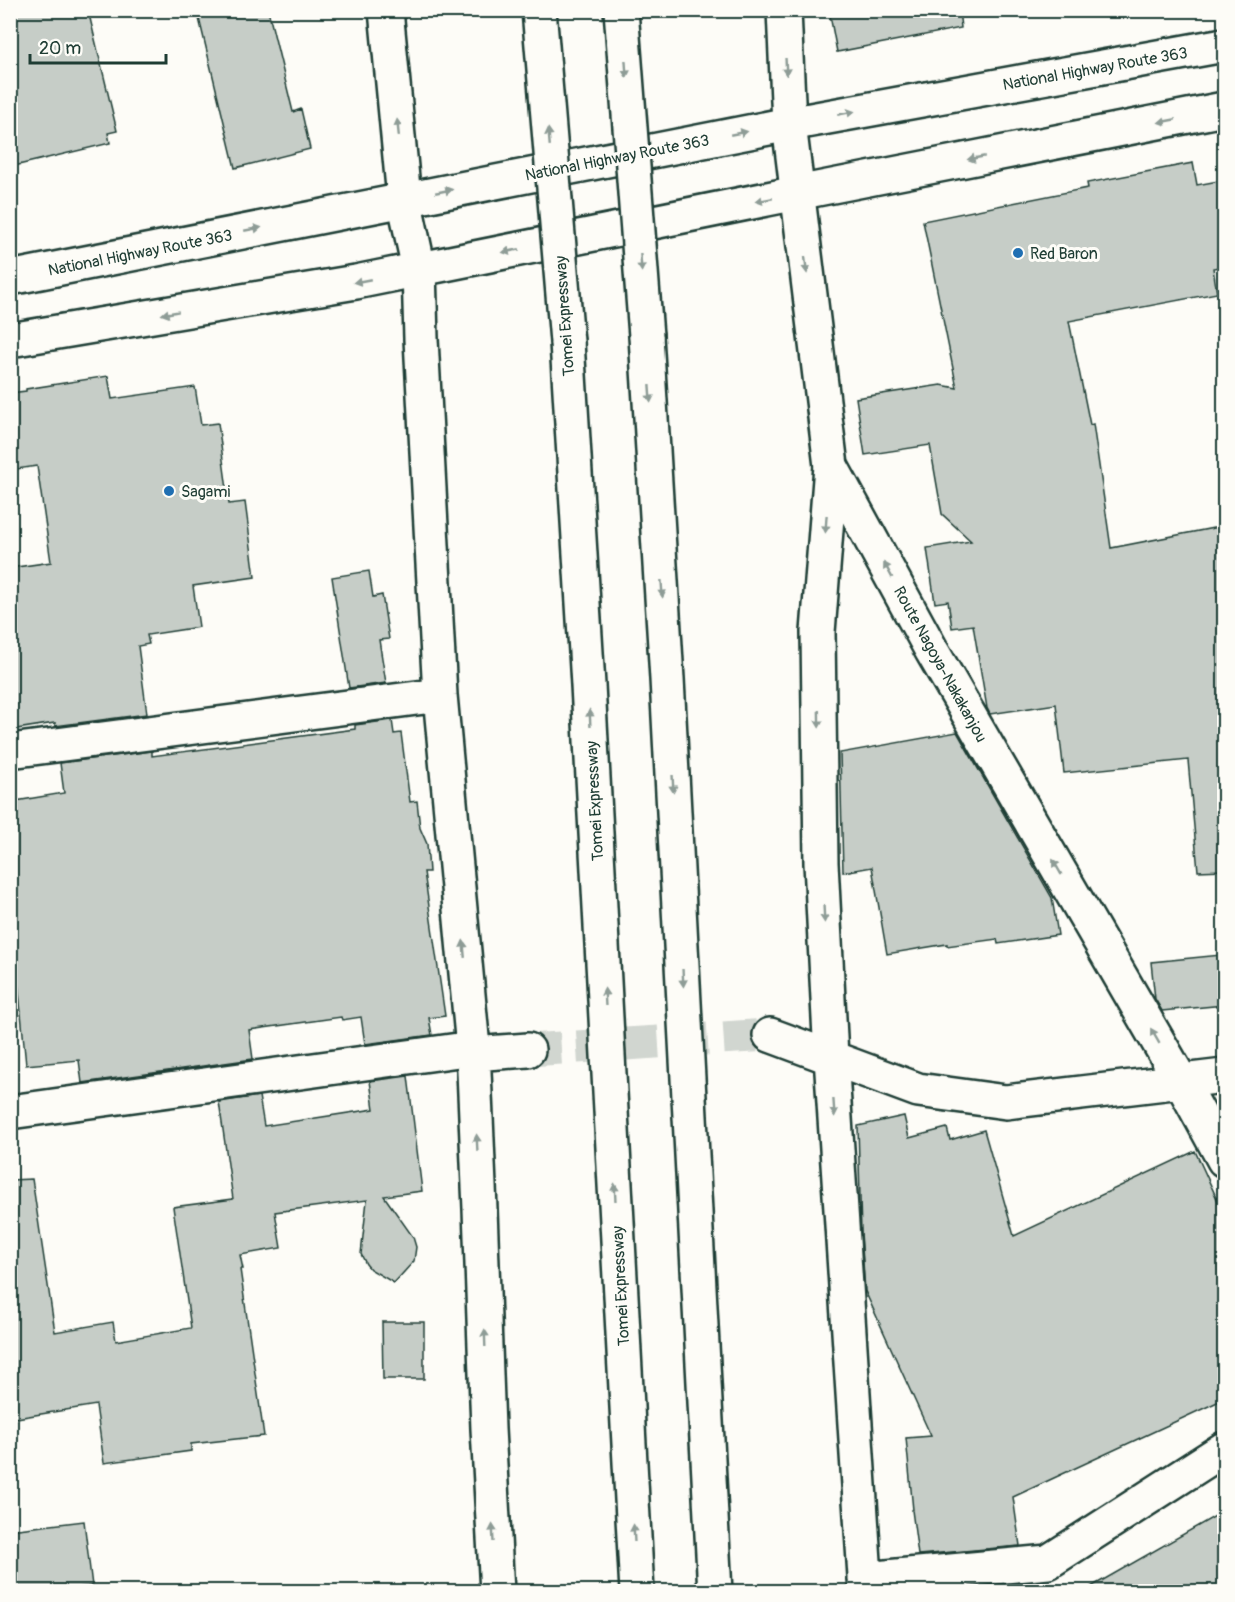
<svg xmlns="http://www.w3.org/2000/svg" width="1235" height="1602" font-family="Pangolin,sans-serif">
  <rect width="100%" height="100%" fill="#fdfcf7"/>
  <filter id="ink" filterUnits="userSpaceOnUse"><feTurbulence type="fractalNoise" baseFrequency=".0167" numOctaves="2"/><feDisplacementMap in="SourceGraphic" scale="12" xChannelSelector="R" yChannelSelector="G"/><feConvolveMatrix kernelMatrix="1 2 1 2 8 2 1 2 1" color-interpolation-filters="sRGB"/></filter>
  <g filter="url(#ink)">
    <!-- building -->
    <path fill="#c6cdc7" stroke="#1f3d34" stroke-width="1.5" d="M10,10H88L117,131L108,133L110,143L10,167Z
      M197,10H268L293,112L301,109L310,149L235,168Z
      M829,10H959L961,28L837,52Z
      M1193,163L1197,185L1224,180V266L1213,268L1217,293L1069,321L1090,425L1093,424L1111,548L1224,526V870L1198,871L1188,760L1064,773L1056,704L990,714L987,708L973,625L952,628L948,601L935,603L927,548L971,541L942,514L930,445L865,455L856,398L941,385L957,388L923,221L1088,188L1087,183Z
      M108,376L112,399L195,387L201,425L218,423L229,504L245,502L255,577L193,586L199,627L147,635L149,644L138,646L147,714L55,726V723L10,730V568L51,562L37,466L10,470V393L26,391V389Z
      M369,571L373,597L382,595L389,639L379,640L386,683L349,688L332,577Z
      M392,720L394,734L401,733L410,802L417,801L420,828L427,844L429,872H424L445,1016L429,1018L432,1035L365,1044L361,1017L342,1020L341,1017L249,1030L253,1059L82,1083L79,1060L26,1065L13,930L10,931V802L64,793L60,763L152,751V756L355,729V725Z
      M957,732L1052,898L1058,935L998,944L997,939L947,946V944L887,954L872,867L843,872L840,753Z
      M1221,955L1224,1005L1162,1011L1155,999L1151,962Z
      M408,1076L422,1191L384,1196L413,1237L416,1247L414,1261L394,1283L370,1269L366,1264L361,1254L367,1200L275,1212L281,1248L240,1255L243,1269H240L264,1436L191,1444V1451L104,1463L96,1405L10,1419V1180L32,1179L55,1332L113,1322L116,1341L191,1328L173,1207L233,1199L219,1102L259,1096L264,1126L374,1109L370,1081Z
      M904,1116L909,1138L947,1128L950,1140L984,1130L1014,1236L1195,1151L1224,1214V1399L1013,1497L1020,1546L918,1555L912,1510H913L906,1438L931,1436L865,1291L861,1233L858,1126Z
      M382,1322H424V1379H383Z
      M1224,1511V1592H1082Z
      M84,1521L92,1586L48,1592H10V1530Z
      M1025,1583L1027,1592H933Z"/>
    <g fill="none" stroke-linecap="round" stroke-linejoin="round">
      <!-- minor-tunnel -->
      <path stroke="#d1d6d0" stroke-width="33" stroke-dasharray="33 16" stroke-linecap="butt" d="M528,1050L770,1035"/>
      <defs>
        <path id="minor" d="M386,10L404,199L419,269L421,339L440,695L473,1048L480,1209L488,1429L497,1592
          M784,10L789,124
          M831,466L818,632L821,863L831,1057L866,1592
          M10,751L440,695
          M770,1035L918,1090L1006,1102L1224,1076
          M473,1054L528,1050
          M10,1112L473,1048
          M865,1579L1048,1562L1224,1449"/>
        <path id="major" d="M789,124L831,466L932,651L1181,1081L1224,1160"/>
        <path id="highway" d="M10,278L789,124L1224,45
          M646,336L667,679L715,1592
          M10,340L356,282L797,193L1224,109
          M567,342L588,685L637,1592"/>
      </defs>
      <!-- minor casing -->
      <use href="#minor" stroke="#1f3d34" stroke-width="38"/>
      <!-- major casing -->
      <use href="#major" stroke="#1f3d34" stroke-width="38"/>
      <!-- highway casing -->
      <use href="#highway" stroke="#1f3d34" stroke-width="38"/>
      <!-- minor -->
      <use href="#minor" stroke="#fdfcf7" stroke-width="33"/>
      <!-- major -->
      <use href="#major" stroke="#fdfcf7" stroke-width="33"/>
      <!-- highway -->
      <use href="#highway" stroke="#fdfcf7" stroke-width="33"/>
      <defs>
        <path id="highway-bridge" d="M539,10L567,342
          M621,10L646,336"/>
      </defs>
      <!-- highway-bridge casing -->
      <use href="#highway-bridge" stroke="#1f3d34" stroke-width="38" stroke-linecap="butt"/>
      <!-- highway-bridge -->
      <use href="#highway-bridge" stroke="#fdfcf7" stroke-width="33"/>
    </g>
    <!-- one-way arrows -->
    <defs><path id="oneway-solid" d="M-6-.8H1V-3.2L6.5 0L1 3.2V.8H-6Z" transform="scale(1.5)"/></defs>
    <g fill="#8e9c96">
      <use href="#oneway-solid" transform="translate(786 67) rotate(87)"/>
      <use href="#oneway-solid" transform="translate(626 69) rotate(86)"/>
      <use href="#oneway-solid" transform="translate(846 113) rotate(-11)"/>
      <use href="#oneway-solid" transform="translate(1167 121) rotate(169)"/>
      <use href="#oneway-solid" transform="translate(398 128) rotate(-96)"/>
      <use href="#oneway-solid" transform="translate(739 133) rotate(-11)"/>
      <use href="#oneway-solid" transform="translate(549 137) rotate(-95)"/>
      <use href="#oneway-solid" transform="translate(976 158) rotate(169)"/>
      <use href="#oneway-solid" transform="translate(444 191) rotate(-11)"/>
      <use href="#oneway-solid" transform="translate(764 200) rotate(169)"/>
      <use href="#oneway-solid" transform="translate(253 229) rotate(-11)"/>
      <use href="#oneway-solid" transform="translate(511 251) rotate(169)"/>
      <use href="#oneway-solid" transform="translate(641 263) rotate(86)"/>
      <use href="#oneway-solid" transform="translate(806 265) rotate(83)"/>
      <use href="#oneway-solid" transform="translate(362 281) rotate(169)"/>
      <use href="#oneway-solid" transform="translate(170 313) rotate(170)"/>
      <use href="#oneway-solid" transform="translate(650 394) rotate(86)"/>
      <use href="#oneway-solid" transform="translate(826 524) rotate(94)"/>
      <use href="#oneway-solid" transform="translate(888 570) rotate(-119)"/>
      <use href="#oneway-solid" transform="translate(662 589) rotate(86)"/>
      <use href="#oneway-solid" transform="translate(590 718) rotate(-93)"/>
      <use href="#oneway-solid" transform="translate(819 719) rotate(89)"/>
      <use href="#oneway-solid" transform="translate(673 784) rotate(87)"/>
      <use href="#oneway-solid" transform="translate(1057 867) rotate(-120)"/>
      <use href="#oneway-solid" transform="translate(824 914) rotate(87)"/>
      <use href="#oneway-solid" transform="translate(464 949) rotate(-95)"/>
      <use href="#oneway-solid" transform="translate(683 978) rotate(87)"/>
      <use href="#oneway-solid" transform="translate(605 997) rotate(-93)"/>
      <use href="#oneway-solid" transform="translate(1155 1036) rotate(-120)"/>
      <use href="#oneway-solid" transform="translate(834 1108) rotate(86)"/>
      <use href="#oneway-solid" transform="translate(477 1143) rotate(-93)"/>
      <use href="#oneway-solid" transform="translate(615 1192) rotate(-93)"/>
      <use href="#oneway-solid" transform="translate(485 1338) rotate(-92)"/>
      <use href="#oneway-solid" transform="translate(493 1533) rotate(-93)"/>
      <use href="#oneway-solid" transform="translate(634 1533) rotate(-93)"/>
    </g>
  </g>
  <!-- markers -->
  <g fill="#1f6fb2" stroke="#fdfcf7" stroke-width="2">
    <circle cx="1018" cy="253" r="6"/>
    <circle cx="169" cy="491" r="6"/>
  </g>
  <g text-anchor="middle" stroke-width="6" stroke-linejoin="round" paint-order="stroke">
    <!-- street labels -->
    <g font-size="16" fill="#1f3d34" stroke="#fdfcf7">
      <text transform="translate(1095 68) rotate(-10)" y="6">National Highway Route 363</text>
      <text transform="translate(617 157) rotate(-11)" y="6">National Highway Route 363</text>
      <text transform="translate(140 252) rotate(-11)" y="6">National Highway Route 363</text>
      <text transform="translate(564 316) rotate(-94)" y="6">Tomei Expressway</text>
      <text transform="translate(941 664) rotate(61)" y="6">Route Nagoya-Nakakanjou</text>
      <text transform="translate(594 801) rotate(-93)" y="6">Tomei Expressway</text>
      <text transform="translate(620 1286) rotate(-93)" y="6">Tomei Expressway</text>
    </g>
    <!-- poi labels -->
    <g font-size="16" fill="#1f3d34" stroke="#fdfcf7" text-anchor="start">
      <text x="1030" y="259">Red Baron</text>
      <text x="181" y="497">Sagami</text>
    </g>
  </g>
  <!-- margin -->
  <rect width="1235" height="1602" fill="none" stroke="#fdfcf7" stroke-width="36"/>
  <rect x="18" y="18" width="1199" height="1566" fill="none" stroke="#1f3d34" stroke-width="2" filter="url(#ink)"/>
  <!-- scale -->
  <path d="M30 54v9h136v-9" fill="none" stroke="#1f3d34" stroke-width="3"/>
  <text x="39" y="54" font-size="18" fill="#1f3d34" stroke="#fdfcf7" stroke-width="4.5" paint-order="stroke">20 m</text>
</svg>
